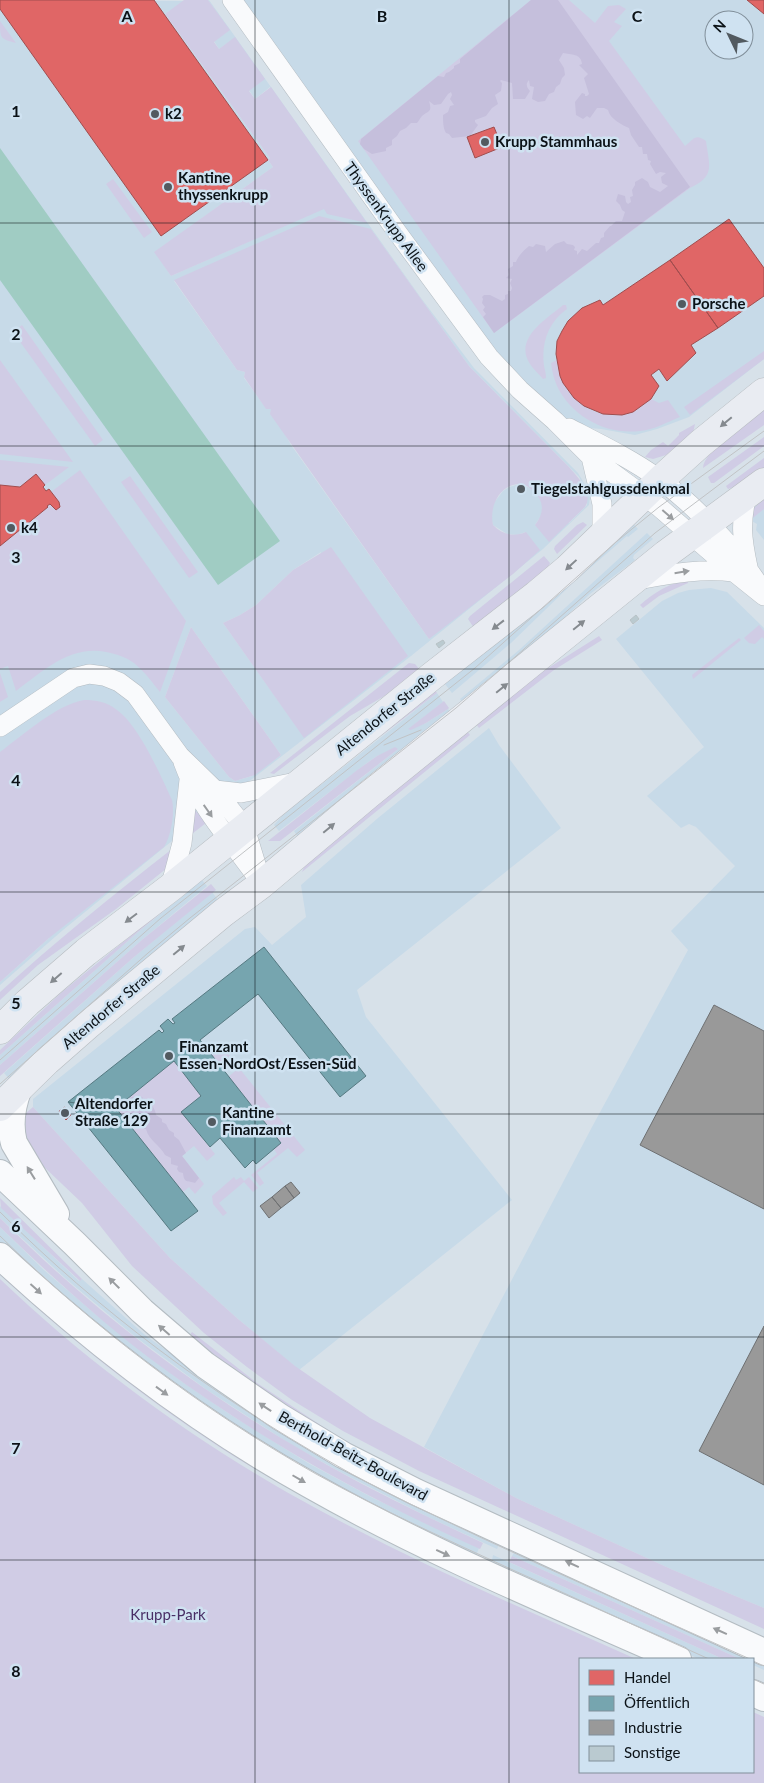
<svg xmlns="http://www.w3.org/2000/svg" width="764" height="1783" font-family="Lato,sans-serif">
  <rect width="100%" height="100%" fill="#d7e1e9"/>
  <!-- built -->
  <path fill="#c7dae8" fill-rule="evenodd" d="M0,0L185,1L165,14L270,158L268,160L273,167L155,252L171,276L324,208L270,87L255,99L249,90L264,79L235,38L219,49L214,41L229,30L208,0H209L421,298L474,368L578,473L584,483L590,497L589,505L543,549L411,656L167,845L63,930L0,985V982L49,938L0,902ZM371,229L469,366L579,477L582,483L587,505L569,523L535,525L542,514V503L538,495L530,488L520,484L509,487L503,491L493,504L491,518L493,525L507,534L516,535L526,532L429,639L291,445L271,409L266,408L244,378L245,372L237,370L174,281ZM321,552L304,737L223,623L240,615L256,605L293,570ZM191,627L281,755L252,776L235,781L229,777L165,697Z
    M236,0H764V359L689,417L657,429L635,435L601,429L568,426L521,387ZM714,20H744V50H714Z
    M764,485V540L756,530L757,524L748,519Z
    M630,520L638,529L628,537L627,536L576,580L511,643L452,693L445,684Z
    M647,533L653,539L634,555L633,558L635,560L590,594L523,656L465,705L460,699L519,650Z
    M711,588L727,592L764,628V1608L673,1570L516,1498L424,1447L592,1127L688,950L671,931L735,866L696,827L689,824L681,828L647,796L704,747L616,639L662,601L678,593L689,590Z
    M437,693L443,702L409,729L426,723L448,709L452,715L298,837L294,831L398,749L377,756L367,763L279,831L274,825L283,815Z
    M489,728L499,745L561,828L357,990L366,1017L512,1200L299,1370L238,1319L170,1258L33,1107V1099L245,929L255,927L272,945L306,917L301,885L378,818Z
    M202,880L207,886L143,939L0,1065V1055L138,932L189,891L194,884Z
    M212,892L218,900L12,1082L4,1073L134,957Z
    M0,1206L79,1281L82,1279L145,1335L217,1387L500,1542L497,1549L428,1517L344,1474L290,1444L207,1390L133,1335L66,1279L0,1218Z
    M0,1227L44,1270L94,1313L181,1381L231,1415L308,1463L373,1498L479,1548L475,1558L328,1485L146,1367L0,1244Z
    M516,1549L764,1661V1670L753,1665V1659H740L512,1556Z
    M493,1555L723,1659H699L491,1565Z"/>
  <!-- green -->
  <path fill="#d0cce5" d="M184,0H208L230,30L214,42L219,49L235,37L265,79L249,91L255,99L271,87L367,223L327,214L324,209L171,276L154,252L273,167L268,160L270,158L165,14Z
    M531,0H569L595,23L608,6L619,5L626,9L614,22L622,26L609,41L685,146C694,139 695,133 706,141C709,165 716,176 690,188L494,333L358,141Z
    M0,21L16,43C0,39 0,38 0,21Z
    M113,179L152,232L144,238L106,184Z
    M319,216L371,229L469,366L568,466C577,476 594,493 585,507L549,542L535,525C544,514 545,501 533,491C529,487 525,484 519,484C499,485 489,507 493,525C503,535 513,537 526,532L540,550L513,574L429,639L270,414L271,409H266L244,377L245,372L237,370L174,280Z
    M563,305H566L567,309C548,322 541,344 544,366C545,370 546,374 546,378L543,379C539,374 533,369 530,364C513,338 547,319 563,305Z
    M22,325L103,440L95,446L13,332Z
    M764,351V359L690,415L684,407Z
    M0,360L73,462L0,454Z
    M557,360C558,392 592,422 625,414C635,412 643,405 651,399L659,403L668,400L680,417C667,422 654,430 640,431C606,435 572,417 557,386C554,379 552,371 551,363Z
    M764,409V425L703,468C704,450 749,421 764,409Z
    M695,424L693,433L666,455L653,459L645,457L651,450L663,442L668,446L679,435V433Z
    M764,437V446L714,483H711L708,477Z
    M764,458V469L742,484L728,489L726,486Z
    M0,460L69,467L45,485L36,474L20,487L0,485Z
    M80,470L186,621L160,692C152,682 144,671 134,663C126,657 116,654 106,652C70,645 43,671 16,691L8,666L0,669V546L48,507L47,506L50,504L54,509H58L60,504L51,492Z
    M130,476L198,572L189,578L121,482Z
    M764,499V509L749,521L754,508Z
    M583,522L587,525L557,554L554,549L555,546L577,525Z
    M331,547L408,656L304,738L223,623L240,615L256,605L293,570Z
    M544,556L550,563L547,569L474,628L468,619L470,616Z
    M689,580L688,583L659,596L643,608L640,605C655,592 669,583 689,580Z
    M759,625L764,631V639L762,637L755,644L749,643L744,638Z
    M191,627L281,755L255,775L235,781L229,777L165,697Z
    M599,636L602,640L554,670L479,728L476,724L542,672Z
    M739,638L741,640L693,679L692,675Z
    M409,663L415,664L420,670L393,691L350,716L274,774L270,773Z
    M0,673L8,697L0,702Z
    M433,688L437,693L381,736L388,729Z
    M84,700C96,700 107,702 117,710C139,726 160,774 172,800C175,813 171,836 164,847L49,938L0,982V752C23,735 56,705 84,700Z
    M444,701L449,708L448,709L426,723L411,730L408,729Z
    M467,731L470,735L302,872L306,862Z
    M395,747L398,749L280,841H268L356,771L377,756Z
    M194,809L206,823L188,837Z
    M172,849L167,868L116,909L38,965L0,1000V992C55,942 113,895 172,849Z
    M211,884L216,890L134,957L0,1076V1065L8,1058L143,939Z
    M188,889L189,890L138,932L0,1055V1050L62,992Z
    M218,1041L230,1056L219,1065L207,1050Z
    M174,1061L201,1096L181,1112L215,1154L207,1161L194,1146L182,1156L204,1184L195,1194L189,1187L183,1192L116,1108Z
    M239,1068L305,1150L297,1157L288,1148L257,1173L264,1183L260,1186L251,1175L277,1154L228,1077Z
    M33,1107L170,1258L238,1319L295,1366L370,1418L516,1498L673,1570L764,1608V1629L419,1471L343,1431L292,1400L247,1367L204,1333L132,1266L82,1203L41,1164L29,1145L24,1129L26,1113Z
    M234,1177L236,1180L241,1177L244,1181L249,1177L258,1188L253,1192L244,1182L219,1203L227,1213L223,1216L213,1204L212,1196Z
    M0,1198L82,1279L80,1281L1,1208Z
    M0,1218C92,1310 197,1390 310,1455C366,1488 424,1515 483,1543L480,1549C368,1499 261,1440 163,1368C104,1325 52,1277 0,1227Z
    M0,1268L287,1486L288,1488C183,1430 88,1355 0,1275Z
    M0,1279C94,1369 207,1450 321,1511C423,1566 530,1612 636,1659H580V1772H753V1712L764,1717V1783H0Z
    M192,1332L257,1383L331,1432L329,1434L246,1382L189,1336Z
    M512,1556L740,1659H723L509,1562Z"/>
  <!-- forest -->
  <path fill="#c5bfdc" d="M531,0H558L690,187L494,333L483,317L486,314L483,310L485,307L482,303L483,299L482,297L484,295H490L502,301L505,299V295L508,294V291H511L512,288L510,283L512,279L506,278L509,275L508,269L513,266V262H516C518,256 524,250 529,246L533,247L536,244L545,246L546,252L555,244L564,241L567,244L573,245L575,247L574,250L577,251V255L582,249L587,251L596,243H599L601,238L604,237V233L610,226H611L616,221H622L625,212L622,210L620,205L616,201L618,194L625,196L626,202L628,204L631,202L630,197L633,196L632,190L635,185V182L642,178L648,182L650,187L660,192L668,186L662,183L661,177L666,173L660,172L656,174L650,164L651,161L648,160L647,154H643L642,147H639L631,135L629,128C622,125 610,119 608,110L604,108H597L590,118L587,116L583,119L576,115L575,102L582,93L585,94V96H587L589,94L584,78L588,74L579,65L582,64C581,53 571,55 563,53L559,60L564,68L565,75L562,78L560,84L556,87L554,92L549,94L545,101L538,102L532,99L534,87L530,86L529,80C525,84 527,88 530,91L525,99H513L512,83L501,80L500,81L502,83L501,91L495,95L498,104L492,108L486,116L475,120V122L478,125L470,136L452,138L449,134L446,133C443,128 443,121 443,115L448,112L450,106L454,105L450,99L452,95L451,92L448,94L441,104L434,105L429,101C432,112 430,110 422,116C420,118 419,121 417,123H411L406,128L400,131L397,136L392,140V145L386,148V151L372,154L364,149L360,144L361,139L438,76L444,77L446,73L449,72L454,68V66L460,63V59Z
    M139,1095C146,1100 155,1105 156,1115L162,1119V1122L166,1124L169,1130L174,1133V1136L179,1140L186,1153L182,1156L199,1178L195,1183C188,1180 184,1184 183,1173L179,1172L177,1169L178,1166L171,1164V1158L165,1155C160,1145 149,1141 146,1129H144V1124H140L137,1121L139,1116L132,1114C130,1109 127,1103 130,1098Z"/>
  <!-- water -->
  <path fill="#a0ccc3" d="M0,148L280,541L218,585L0,280Z"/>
  <!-- shops -->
  <path fill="#e06666" stroke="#a04d4e" d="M0,0H154L268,160L161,236L0,9Z
    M747,0H764V14Z
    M494,127L502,147L475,158L467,137Z
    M729,219L764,268V296L718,328L670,260Z
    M670,260L718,328L691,345L696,353L667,381L659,369L651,375L659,386L651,399L633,412L622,415L603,414L584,406L574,398L563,383L560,376L556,354L557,341L562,331L568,321L582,308L600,300L603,305Z
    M36,474L45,485L43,487L46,491L49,489L59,502L60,507L56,510L50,504L47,506L48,507L0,546V485L20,487Z
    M65,1107L71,1115L66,1120L59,1111Z"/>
  <!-- public -->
  <path fill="#76a5af" stroke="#567981" d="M264,947L366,1076L340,1097L258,994L200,1040L281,1143L256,1164L253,1160L245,1168L220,1138L210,1147L181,1112L201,1096L174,1061L116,1108L68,1102L159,1030L162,1033L164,1031L160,1026L168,1019L173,1024L175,1023L172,1019Z
    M68,1102L116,1108L198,1211L171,1231Z"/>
  <!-- industry -->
  <path fill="#999" stroke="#6e7072" d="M714,1005L764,1031V1209L640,1145Z
    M291,1182L300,1193L294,1198L285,1186Z
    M285,1186L294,1198L281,1208L272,1197Z
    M272,1197L281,1208L269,1218L260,1206Z
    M764,1326V1485L699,1451Z"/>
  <!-- building -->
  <path fill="#bacad0" stroke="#b8c2c6" d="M636,615L639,619L633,624L630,620Z
    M443,640L445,643L439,648L436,644Z"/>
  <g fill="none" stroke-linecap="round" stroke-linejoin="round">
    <defs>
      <path id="street" d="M232,0L397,232L489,357L520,390L555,421L591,457L659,507L734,572L764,596
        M569,428C600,444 631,459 659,479C696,506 734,547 759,585
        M591,457L602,504V536
        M747,495C740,523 742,539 748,567
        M637,580C670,574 700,568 734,572
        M0,727L73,678L89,674L104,676L119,682L135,694L180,756L215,790L245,828L262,884
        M183,762C198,804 228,837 254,873
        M215,790L241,793L296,782
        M170,888L182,843L189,780"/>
      <path id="secondary" d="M19,1088C12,1106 9,1124 14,1143L56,1214
        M0,1173L75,1244L142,1311L205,1365L280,1417L343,1455L416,1492L764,1652
        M0,1256C95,1344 197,1422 310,1485C428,1552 554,1604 678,1659
        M753,1693L764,1698"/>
      <path id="primary" d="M0,1030L27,1003L86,952L170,888L432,676L536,595L567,569L660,480L701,443L764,392
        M0,1107L47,1061L88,1025L223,913L262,884L369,794L666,554L764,482"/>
    </defs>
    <!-- street casing -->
    <use href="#street" stroke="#b4bcc2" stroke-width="20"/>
    <!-- secondary casing -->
    <use href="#secondary" stroke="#b4bcc2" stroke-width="28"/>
    <!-- primary casing -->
    <use href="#primary" stroke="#b7bcc0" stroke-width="29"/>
    <!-- street -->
    <use href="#street" stroke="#f9fafc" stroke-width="19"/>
    <!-- secondary -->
    <use href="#secondary" stroke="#f9fafc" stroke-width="26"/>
    <!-- primary -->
    <use href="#primary" stroke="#e9ecf2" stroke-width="28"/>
    <!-- tram -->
    <path stroke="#c1c3c5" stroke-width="1" d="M384,745L421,730
      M0,1060L161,918L475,668L616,542L659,507L764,431
      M0,1084L148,953L190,918L456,708L515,657L655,533L764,451
      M0,1212C99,1311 212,1395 334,1464C382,1492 434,1515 484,1539C572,1580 661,1619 750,1659
      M0,1236C94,1328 201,1409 316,1474C381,1510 448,1540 515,1571C580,1600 644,1630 709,1659
      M753,1661L764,1666
      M753,1679L764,1684"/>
  </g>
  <!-- one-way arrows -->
  <defs><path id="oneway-solid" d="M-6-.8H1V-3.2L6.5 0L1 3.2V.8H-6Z" transform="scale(1.25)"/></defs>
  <g fill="#858a8f">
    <use href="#oneway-solid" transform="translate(726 422) rotate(140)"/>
    <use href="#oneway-solid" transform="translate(571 565) rotate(137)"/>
    <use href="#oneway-solid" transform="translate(498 625) rotate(142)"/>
    <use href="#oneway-solid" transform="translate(579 625) rotate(-39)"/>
    <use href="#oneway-solid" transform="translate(502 688) rotate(-39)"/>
    <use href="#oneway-solid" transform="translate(329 828) rotate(-40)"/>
    <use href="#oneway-solid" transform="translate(131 918) rotate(143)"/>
    <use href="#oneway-solid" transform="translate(179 950) rotate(-40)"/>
    <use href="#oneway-solid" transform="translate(56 978) rotate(139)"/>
  </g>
  <g fill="#9a9da0">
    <use href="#oneway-solid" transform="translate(668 515) rotate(41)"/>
    <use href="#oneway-solid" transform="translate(682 572) rotate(-9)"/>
    <use href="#oneway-solid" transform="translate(208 811) rotate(55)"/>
    <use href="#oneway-solid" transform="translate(31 1173) rotate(-122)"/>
    <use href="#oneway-solid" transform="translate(114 1283) rotate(-135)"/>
    <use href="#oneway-solid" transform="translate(36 1289) rotate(42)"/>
    <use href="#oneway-solid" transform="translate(164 1330) rotate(-139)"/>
    <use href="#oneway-solid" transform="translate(162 1391) rotate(36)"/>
    <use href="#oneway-solid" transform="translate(265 1407) rotate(-146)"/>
    <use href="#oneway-solid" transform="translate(299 1479) rotate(30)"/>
    <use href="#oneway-solid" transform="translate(443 1553) rotate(25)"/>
    <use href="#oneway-solid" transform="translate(572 1564) rotate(-155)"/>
    <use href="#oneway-solid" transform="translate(720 1631) rotate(-156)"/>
  </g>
  <!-- grid -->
  <path fill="none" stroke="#0b1217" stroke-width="1" stroke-opacity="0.55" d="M255,0V1783M509,0V1783M0,223H764M0,446H764M0,669H764M0,892H764M0,1114H764M0,1337H764M0,1560H764"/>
  <!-- markers -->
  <g fill="#525a60" stroke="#cfe2f1" stroke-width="2">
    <circle cx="155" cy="114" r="5"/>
    <circle cx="485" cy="142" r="5"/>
    <circle cx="168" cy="187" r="5"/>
    <circle cx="682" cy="304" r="5"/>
    <circle cx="521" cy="489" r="5"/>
    <circle cx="11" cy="528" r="5"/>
    <circle cx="169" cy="1056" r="5"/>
    <circle cx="65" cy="1113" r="5"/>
    <circle cx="212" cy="1122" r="5"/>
  </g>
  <g text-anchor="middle" stroke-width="5" stroke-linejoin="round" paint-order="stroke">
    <!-- poi labels -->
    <g font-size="15" font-weight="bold" fill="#0b1217" stroke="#cfe2f1" text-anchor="start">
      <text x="165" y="119">k2</text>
      <text x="495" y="147">Krupp Stammhaus</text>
      <text x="178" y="183">Kantine<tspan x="178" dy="17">thyssenkrupp</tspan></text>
      <text x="692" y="309">Porsche</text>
      <text x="531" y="494">Tiegelstahlgussdenkmal</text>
      <text x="21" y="533">k4</text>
      <text x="179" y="1052">Finanzamt<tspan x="179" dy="17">Essen-NordOst/Essen-Süd</tspan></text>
      <text x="75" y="1109">Altendorfer<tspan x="75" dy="17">Straße 129</tspan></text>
      <text x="222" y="1118">Kantine<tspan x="222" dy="17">Finanzamt</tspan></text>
    </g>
    <!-- street labels -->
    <g font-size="15" fill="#0b1217" stroke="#cfe2f1">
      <text transform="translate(386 217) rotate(54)" y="5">ThyssenKrupp Allee</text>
      <text transform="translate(385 714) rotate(-39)" y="5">Altendorfer Straße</text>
      <text transform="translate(111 1007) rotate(-40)" y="5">Altendorfer Straße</text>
      <text transform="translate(353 1456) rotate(29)" y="5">Berthold-Beitz-Boulevard</text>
    </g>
    <!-- park labels -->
    <g font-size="15" fill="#482e65" stroke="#cfe2f1">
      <text x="168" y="1620">Krupp-Park</text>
    </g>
  </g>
  <g font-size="16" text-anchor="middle" font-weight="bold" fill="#0b1217" stroke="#cfe2f1" stroke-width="5" stroke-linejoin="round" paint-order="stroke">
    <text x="127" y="22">A</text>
    <text x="382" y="22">B</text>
    <text x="637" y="22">C</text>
    <text x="16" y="117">1</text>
    <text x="16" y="340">2</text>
    <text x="16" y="563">3</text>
    <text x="16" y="786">4</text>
    <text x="16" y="1009">5</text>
    <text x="16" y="1232">6</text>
    <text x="16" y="1454">7</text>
    <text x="16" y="1677">8</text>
  </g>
  <!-- legend -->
  <rect x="579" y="1658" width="175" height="115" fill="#cfe2f1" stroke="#818f9a"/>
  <rect x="589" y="1670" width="25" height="15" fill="#e06666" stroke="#818f9a"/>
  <text x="624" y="1683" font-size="15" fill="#0b1217">Handel</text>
  <rect x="589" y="1696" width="25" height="15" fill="#76a5af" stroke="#818f9a"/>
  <text x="624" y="1708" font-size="15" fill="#0b1217">Öffentlich</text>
  <rect x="589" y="1720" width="25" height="15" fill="#999999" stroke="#818f9a"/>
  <text x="624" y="1733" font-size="15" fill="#0b1217">Industrie</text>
  <rect x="589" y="1746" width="25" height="15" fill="#bacad0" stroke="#818f9a"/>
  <text x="624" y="1758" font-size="15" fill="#0b1217">Sonstige</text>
  <!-- north arrow -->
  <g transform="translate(729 35) rotate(313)"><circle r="24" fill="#cfe2f1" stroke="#818f9a"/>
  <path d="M0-4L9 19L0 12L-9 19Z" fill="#525a60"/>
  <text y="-8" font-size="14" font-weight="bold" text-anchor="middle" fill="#0b1217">N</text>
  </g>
</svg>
